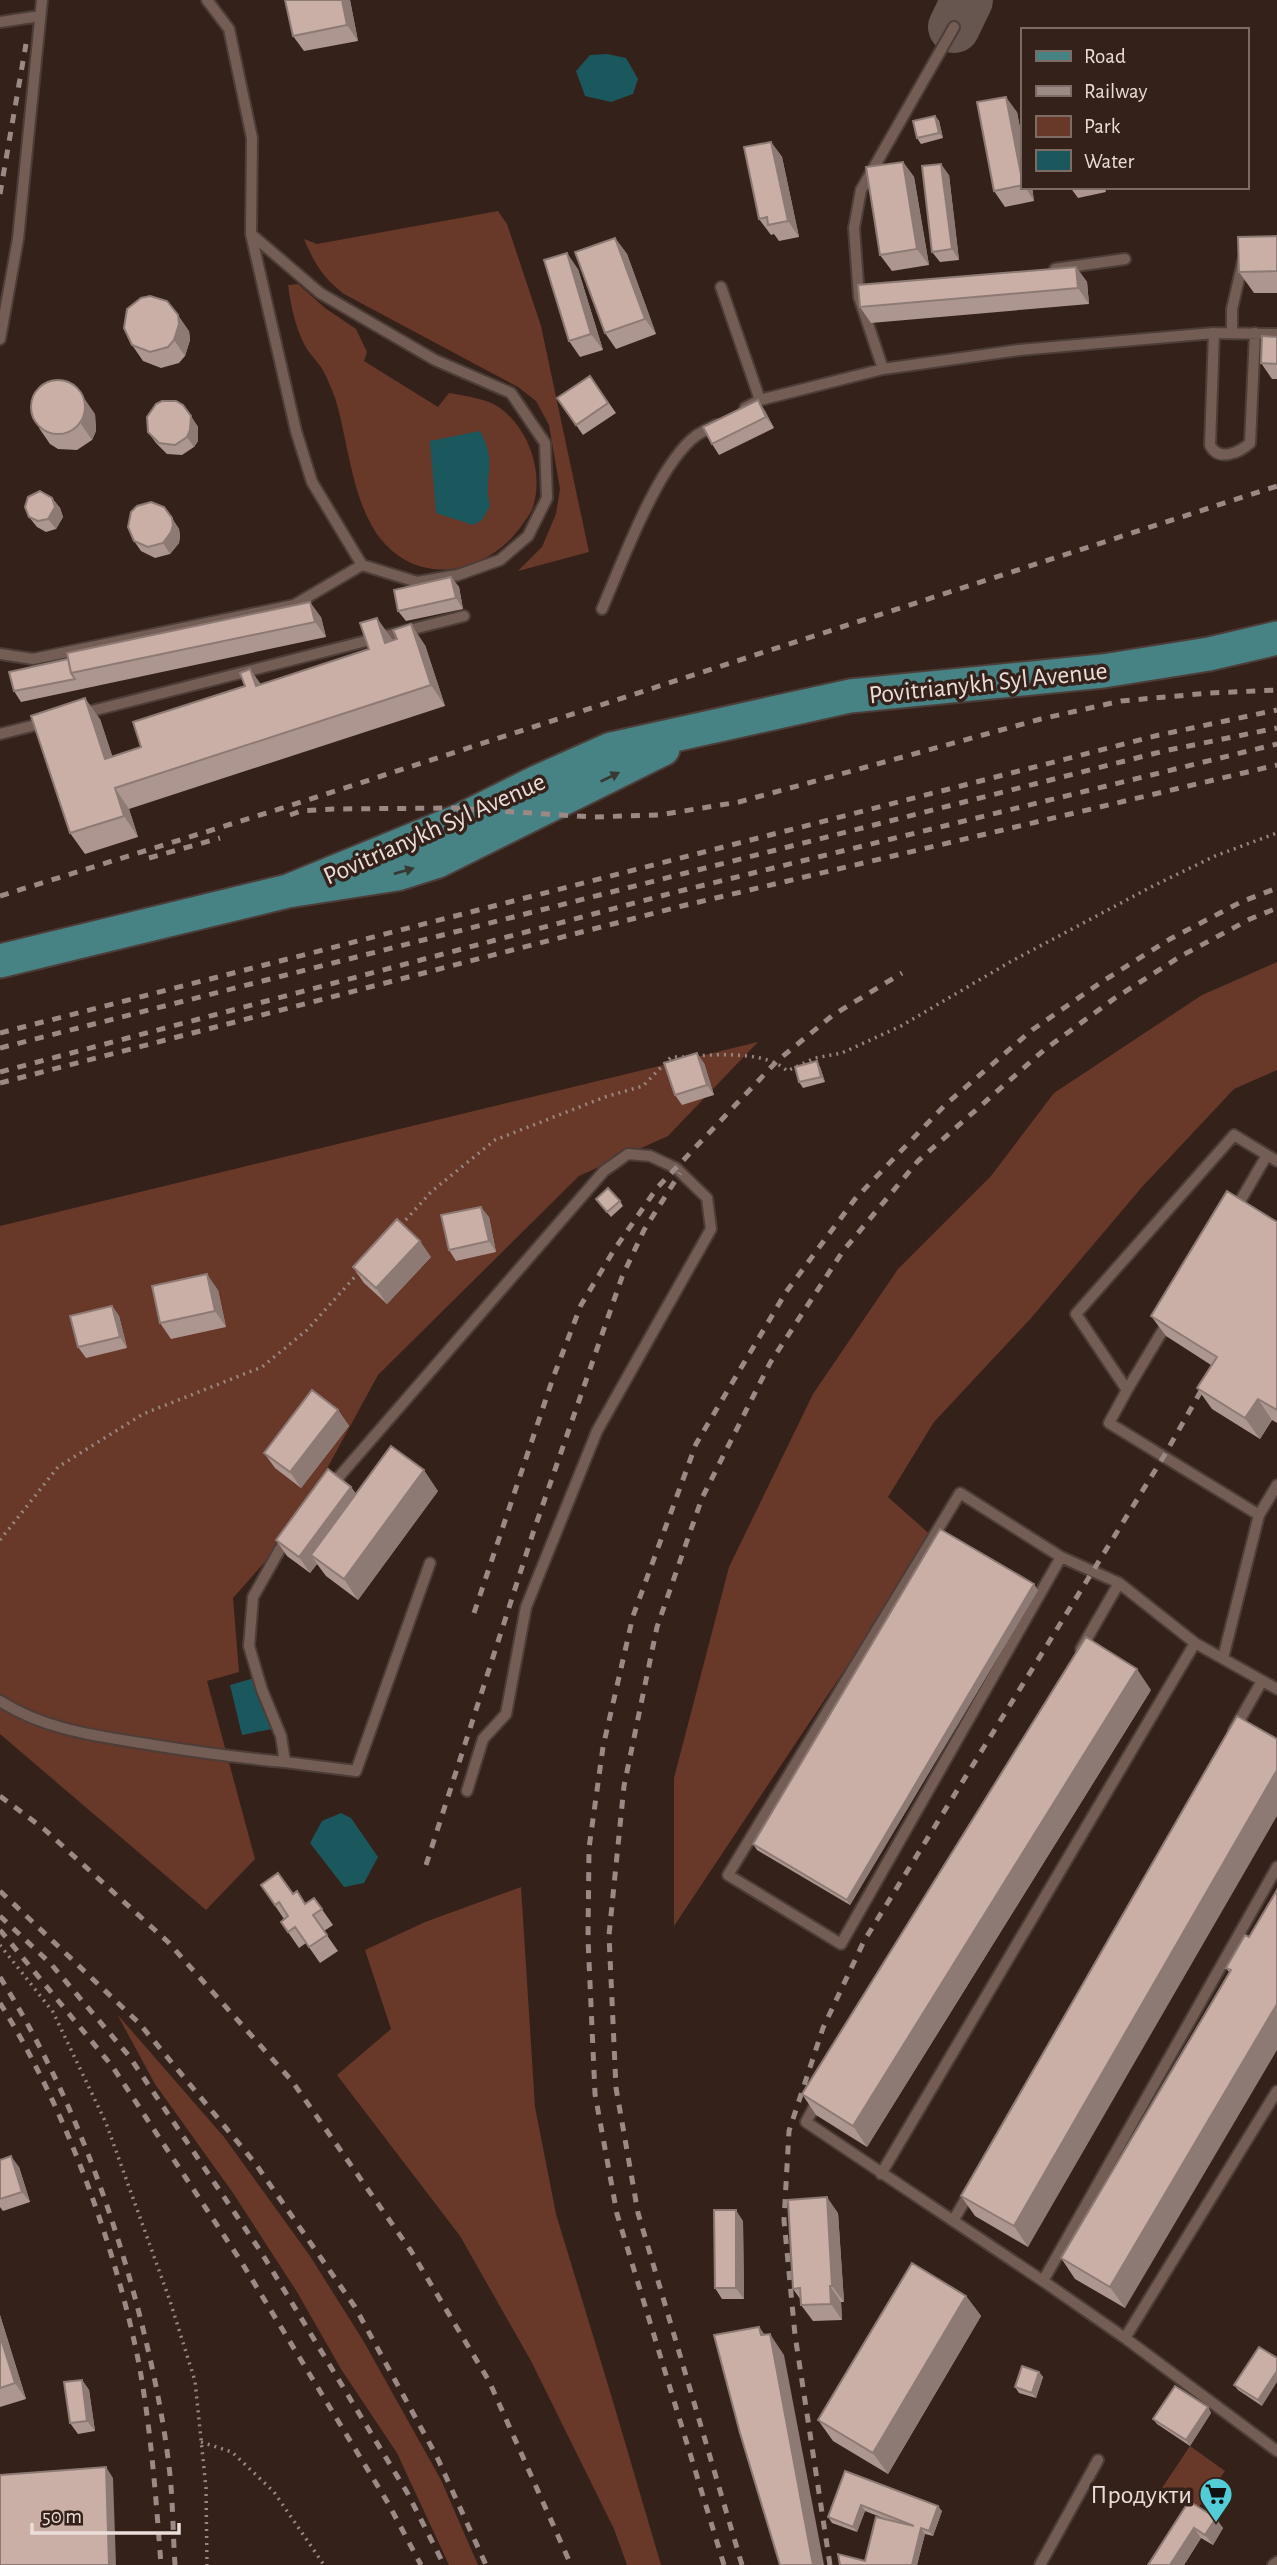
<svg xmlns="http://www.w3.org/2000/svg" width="1277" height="2565" font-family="'Alegreya Sans',sans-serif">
  <rect width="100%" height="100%" fill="#34211a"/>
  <!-- green -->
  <path fill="#683828" d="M498,211L507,224L541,326L589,552L518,571L542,547L556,514L560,489L549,425L536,401L518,387L344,294C324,279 314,263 304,239L317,244Z
    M298,284L325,308L356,329L367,352L364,361L438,407L449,393C465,396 486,398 500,408C529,429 544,472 533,507C531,514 525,520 522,525C491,570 427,588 386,545C353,511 349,445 336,401C332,390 327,377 321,367C316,360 309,353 305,346C295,326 291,307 288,285Z
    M1277,962V1070L1234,1089L1142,1187L1032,1317L934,1422L888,1497L933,1537L674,1926V1778L729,1567L813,1394L898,1269L991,1176L1054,1093L1202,995Z
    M758,1042L668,1136L579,1176L378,1375L294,1529L233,1598L239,1672L207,1681L255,1859L206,1910L0,1734V1226Z
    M521,1887L535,2107L556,2214L612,2398L661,2565H627L614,2529L531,2361L460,2236L337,2075L391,2029L365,1950L425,1922Z
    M117,2014L224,2137L310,2256L364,2342L441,2480L478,2565H449L397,2453L341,2369L297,2292L233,2193L155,2084Z
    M1190,2446L1225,2471L1196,2511L1162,2488Z"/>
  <!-- water -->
  <path fill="#1a585e" d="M607,54L626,58L638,79L633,94L611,102L585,96L576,71L590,55Z
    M480,431C499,465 482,476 490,506L482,520L473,525L436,513L430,441Z
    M258,1677L272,1729L242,1735L230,1685Z
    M341,1813L351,1818L378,1857L364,1883L344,1887L310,1843L322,1821Z"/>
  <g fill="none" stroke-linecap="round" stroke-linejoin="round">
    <!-- taxiway -->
    <path stroke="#67554f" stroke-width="52" d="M954,27L967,0"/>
    <defs>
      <path id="lane" d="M207,0L229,29L252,138L251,234L296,431L312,482L362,565L417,582L458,575L500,560L528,536L547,498L545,443L511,393L435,360L320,293L251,234
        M0,22L40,16
        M1055,269L1125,259
        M721,287L760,400
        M1232,332V309L1243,261
        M1214,333L1210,445C1218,462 1239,453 1250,443L1255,333
        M0,339L18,239L42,0
        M883,369L859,297L854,228L861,190L954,27
        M745,408L760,400L883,369L1019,350L1214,333L1277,334
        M602,609C622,563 658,463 697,435C703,431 710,428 716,425
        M0,654L33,659L294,605L362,565
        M80,714L464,616
        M0,734L48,722
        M1235,1210L1267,1155
        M1127,1390L1169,1320
        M331,1486L604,1171L628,1154L650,1156L676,1168L707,1198L711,1229L597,1431L526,1607L506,1714L483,1739L467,1791
        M1259,1515L1277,1485
        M1061,1557L841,1944L728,1875L960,1493L1061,1557L1119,1583L1195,1643L1277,1689
        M1081,1649L1119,1583
        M1223,1658L1259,1515L1109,1423L1127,1390L1076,1314L1234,1135L1277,1161
        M0,1701C47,1731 99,1736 153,1745C197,1752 241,1758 285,1762L281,1736L262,1690L249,1646L253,1597L288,1535
        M1234,1730L1262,1681
        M285,1762L356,1771L430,1563
        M819,2098L806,2122L1043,2281L1125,2338L1277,2451
        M881,2174L1195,1643
        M953,2221L971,2190
        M1043,2281L1277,1867
        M1125,2338L1277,2091
        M1040,2565L1098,2460
        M1273,2565L1277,2562"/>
      <path id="primary" d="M288,891L461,820L537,782L611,749L850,696L1103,671L1209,654L1277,638
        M0,961L288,891L397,874L438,861L663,749"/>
    </defs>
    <!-- lane casing -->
    <use href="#lane" stroke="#4d3d38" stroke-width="14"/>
    <!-- primary casing -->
    <use href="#primary" stroke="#4d3d38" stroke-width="37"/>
    <!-- path -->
    <path stroke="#978781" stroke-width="3.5" stroke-dasharray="2 5" stroke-linecap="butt" d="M696,1056C722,1054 768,1052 787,1071L815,1058L842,1053L901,1026L1010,962L1151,887L1215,856L1277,833
      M401,1225L432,1191L495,1140L605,1097L643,1086L671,1057H685
      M0,1540L58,1467L143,1414L262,1367L307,1330L361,1270
      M0,1945L53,2012L106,2123L170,2301L195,2381L206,2488L207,2565
      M201,2442L232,2452L274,2492L324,2565"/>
    <!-- lane -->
    <use href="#lane" stroke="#745d55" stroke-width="10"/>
    <!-- primary -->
    <use href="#primary" stroke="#478284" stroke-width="33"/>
    <!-- rail -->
    <path stroke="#9a8984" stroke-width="5" stroke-dasharray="9 9" stroke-linecap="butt" d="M0,194L26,44
      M290,815L301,811L333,809L454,808L592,817L659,815L739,802L1041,719L1121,701L1210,693L1277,690
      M149,858L220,838
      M0,896L289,806L1277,486
      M0,1033L1159,735L1277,710
      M0,1048L1164,751L1277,728
      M0,1072L676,892L1277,744
      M0,1083L682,906L1277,765
      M474,1613L553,1378L581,1305L614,1250L657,1188L777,1061L833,1015L902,973
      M0,1796L44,1829L168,1942L292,2081L411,2251L489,2381L571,2565
      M426,1865L533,1533L622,1277L644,1230L680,1173
      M0,1891L139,2023L255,2163L355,2307L437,2457L486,2565
      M0,1916L51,1964L129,2056L261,2252L408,2494L444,2565
      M0,1930L112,2066L242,2263L388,2503L421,2565
      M0,1977C64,2080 107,2191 138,2309C152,2363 164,2419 170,2475C173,2505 173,2535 175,2565
      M0,2003C65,2107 115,2244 139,2364C151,2430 156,2498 161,2565
      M724,2565L617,2214L595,2094L588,1939L589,1848L603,1747L633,1616L696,1444L786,1292L855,1199L945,1105L1032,1030L1103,981L1170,939L1241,902L1277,888
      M742,2565L638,2213L616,2088L609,1935L624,1786L657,1627L702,1498L770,1363L843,1251L918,1161L1044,1050L1115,998L1181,956L1250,919L1277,908
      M830,2565L795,2335L784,2220L789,2131L823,2028L864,1941L1164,1456L1210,1375"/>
  </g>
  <!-- wall -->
  <path fill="#ad968f" d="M350,0L358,41L304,51L293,36Z
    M1017,112L1023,144V187H1032L1034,201L1005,207L994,191Z
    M935,116L939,121L943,138L921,144L917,138Z
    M771,142L782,157L799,237L779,241L774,234L771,235L759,219Z
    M903,162L914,177L929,265L892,271L880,255Z
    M949,175L959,260L940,262L932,252Z
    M1070,187H1105L1106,192L1078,198Z
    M1277,236V293H1254L1239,272Z
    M615,238L627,254L656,334L616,349L605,333Z
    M1076,267L1087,282L1089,304L871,323L860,307Z
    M578,269L603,350L580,357L569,341Z
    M189,331L190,340L185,356L179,363L161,368L143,361L132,345Z
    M1277,337V379H1272L1261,363Z
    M590,376L616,413L583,435L557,398Z
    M758,400L765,411L774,428L719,455L712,444Z
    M183,405L198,427V441L194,447L182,455L167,454L156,443L148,432Z
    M95,414L96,431L92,440L77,450L58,449L50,444L39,428Z
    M52,498L60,508L63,517L56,529L46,532L37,527L29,517Z
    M164,507L179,529L180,536L179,543L170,554L155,558L141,551L134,541Z
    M451,577L459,587L463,609L406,621L398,611Z
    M321,617L326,637L21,702L14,691L9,672Z
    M392,639V641L425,645L445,706L129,809L138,837L85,854L70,833L100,719L112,756L141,747L261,684L369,649Z
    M704,1063L714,1095L682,1105L675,1095Z
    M820,1067L825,1082L803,1088L799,1082Z
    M596,1199L620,1201L623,1206L611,1217Z
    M489,1217L496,1252L456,1261L449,1250Z
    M1277,1222V1423L1272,1420L1260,1439L1212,1409L1197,1388L1211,1365L1166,1336L1151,1316Z
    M431,1257L387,1304L364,1283L353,1267Z
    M218,1290L226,1327L171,1339L160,1323Z
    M112,1306L119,1316L127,1348L86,1358L78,1347Z
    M338,1410L349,1426L301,1488L275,1468L264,1453Z
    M351,1487L356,1494L438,1491L358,1600L326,1576L317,1564L310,1573L287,1556L276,1540Z
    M1038,1590L850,1905L757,1850L753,1844Z
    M1151,1690L867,2147L816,2115L802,2094Z
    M1237,1716L1028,2247L975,2216L961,2196Z
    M261,1885L293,1894L305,1904L314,1898L333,1925L324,1931L338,1951L320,1963L306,1943L299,1948L281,1922L284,1919Z
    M1249,1937L1125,2308L1075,2279L1061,2258L1229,1972L1226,1968Z
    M0,2160L19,2167L30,2202L3,2211L0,2207Z
    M838,2213L844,2302H841L842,2320L813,2321L801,2305V2300L793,2289Z
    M743,2221L744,2299H722L715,2288Z
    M966,2296L981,2316L888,2474L833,2441L818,2420Z
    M0,2315L26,2399L0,2407Z
    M1259,2347L1262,2406L1238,2390L1234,2385Z
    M1039,2372L1043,2377L1036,2398L1019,2393L1015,2387Z
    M82,2380L89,2390L95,2431L78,2434L70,2423Z
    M1208,2407L1211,2413L1190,2446L1157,2424L1153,2419Z
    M845,2471L942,2511L933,2536L925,2534L917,2565H840L865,2561L888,2520L865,2511L857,2532L832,2523L828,2517Z
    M1189,2501L1223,2528L1213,2545L1201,2538L1184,2565Z"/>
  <!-- shaded-wall -->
  <path fill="#8d7a74" d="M342,0H350L358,41L347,25Z
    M1006,97L1017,112L1023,144V185Z
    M935,116L939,121L943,138L939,133Z
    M771,142L782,157L799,237L788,221Z
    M903,162L914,177L929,265L917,249Z
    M941,164L949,175L959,260L952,249Z
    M1025,187H1032L1034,201Z
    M615,238L627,254L656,334L645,319Z
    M567,253L578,269L603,350L591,334Z
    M1076,267L1087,282L1089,304L1078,288Z
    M178,315L189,331L190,340L185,356L174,340Z
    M84,398L95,414L96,431L92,440L81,424Z
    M758,400L765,411L774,428L766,417Z
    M191,416L198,427V441L194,447L187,437Z
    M52,498L60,508L63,517L56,529L48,519Z
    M172,518L179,529L180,536L179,543L170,554L163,543Z
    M451,577L459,587L463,609L456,598Z
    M310,602L321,617L326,637L315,622Z
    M377,618L392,639L400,664L385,643Z
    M411,624L425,645L445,706L431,685Z
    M250,669L265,690L256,686Z
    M85,698L100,719L120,779L105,759Z
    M115,788L129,809L138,837L124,816Z
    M697,1053L704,1063L714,1095L707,1085Z
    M817,1061L820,1067L825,1082L821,1077Z
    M481,1207L489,1217L496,1252L489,1241Z
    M420,1241L431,1257L387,1304L376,1288Z
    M207,1274L218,1290L226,1327L215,1311Z
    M112,1306L119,1316L127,1348L120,1337Z
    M1258,1399L1272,1420L1260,1439L1245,1418Z
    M338,1410L349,1426L301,1488L290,1472Z
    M424,1470L438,1491L358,1600L344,1579Z
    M351,1487L362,1502L311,1555L317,1564L310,1573L299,1557Z
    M1034,1584L1038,1590L850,1905L847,1900Z
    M1137,1669L1151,1690L867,2147L853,2126Z
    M1277,1770V1816L1028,2247L1014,2226Z
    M1277,2004V2050L1125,2308L1110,2287Z
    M11,2156L19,2167L30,2202L22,2192Z
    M827,2197L838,2213L844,2302L832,2286Z
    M736,2210L743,2221L744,2299L736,2288Z
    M830,2286L841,2302L842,2320L831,2304Z
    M966,2296L981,2316L888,2474L873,2453Z
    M0,2315L26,2399L15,2383L0,2336Z
    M759,2327L772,2344L770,2334L784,2355L824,2565H813Z
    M1277,2371V2382L1262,2406L1258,2400Z
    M1039,2372L1043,2377L1036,2398L1032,2393Z
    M82,2380L89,2390L95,2431L87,2421Z
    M1208,2407L1211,2413L1190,2446L1186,2440Z
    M106,2467L113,2478L116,2565H109Z
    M861,2505L865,2511L857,2532L853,2527Z
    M938,2506L942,2511L933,2536L929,2531Z
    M1216,2518L1223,2528L1213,2545L1205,2535Z
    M921,2528L925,2534L917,2565H912Z
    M1194,2528L1201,2538L1184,2565H1170Z"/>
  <!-- building -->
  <path fill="#c9afa6" stroke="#8d7a74" stroke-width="2" d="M285,0H342L347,25L293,36Z
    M1006,97L1023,185L994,191L977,102Z
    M935,116L939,133L917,138L913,121Z
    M771,142L788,221L768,225L767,217L759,219L744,147Z
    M903,162L917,249L880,255L866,167Z
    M941,164L952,249L932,252L922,166Z
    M1277,236V271L1239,272L1238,237Z
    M615,238L645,319L605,333L575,252Z
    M567,253L591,334L569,341L544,260Z
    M1076,267L1078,288L860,307L858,285Z
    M150,296L167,301L178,315L179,324L174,340L168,347L150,352L132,345L124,328L127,309L141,298Z
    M1262,336L1277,337V364L1261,363Z
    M590,376L608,403L576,425L557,398Z
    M31 407a27 27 0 1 1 54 0a27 27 0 1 1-54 0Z
    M758,400L766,417L712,444L703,427Z
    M162,401H176L183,405L191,416L190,430L187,437L175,445L159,443L148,432L147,417L156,404Z
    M40,491L52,498L55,507L48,519L38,521L29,517L25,507L28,497Z
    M151,502L164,507L172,518L173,525L171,532L163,543L148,547L134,541L128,527L131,512L137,506Z
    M451,577L456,598L398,611L394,590Z
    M310,602L315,622L71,673L67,653Z
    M377,618L385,643L397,639L393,630L411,624L431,685L115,788L124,816L70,833L31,716L85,698L105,759L141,747L133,722L245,686L240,673L250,669L256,686L369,649L360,623Z
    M68,659L71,673L75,679L14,691L9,672Z
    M697,1053L707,1085L675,1095L664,1063Z
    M817,1061L821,1077L799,1082L795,1067Z
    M608,1188L620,1201L607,1212L596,1199Z
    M1227,1191L1277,1222V1410L1258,1399L1245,1418L1197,1388L1217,1357L1151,1316Z
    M481,1207L489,1241L449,1250L441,1215Z
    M397,1219L420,1241L376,1288L353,1267Z
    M207,1274L215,1311L160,1323L152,1286Z
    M112,1306L120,1337L78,1347L70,1316Z
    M312,1390L338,1410L290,1472L264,1453Z
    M391,1446L424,1470L344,1579L311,1555Z
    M328,1469L351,1487L299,1557L276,1540Z
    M940,1529L1034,1584L847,1900L753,1844Z
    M1086,1637L1137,1669L853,2126L802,2094Z
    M1237,1716L1277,1739V1770L1014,2226L961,2196Z
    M278,1873L293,1894L297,1891L305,1904L314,1898L322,1909L313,1915L327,1935L309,1947L295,1927L288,1932L281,1922L288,1916L279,1902L275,1905L261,1885Z
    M1277,1890V2004L1110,2287L1061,2258L1231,1970L1226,1968L1245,1935L1249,1937Z
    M11,2156L22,2192L0,2199V2160Z
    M827,2197L832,2286H830L831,2304L801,2305L800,2288L793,2289L788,2200Z
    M714,2210H736V2288H715Z
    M912,2263L966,2296L873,2453L818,2420Z
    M759,2327L761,2335L770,2334L813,2565H780L740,2433L714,2335Z
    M0,2336L15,2383L0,2388Z
    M1259,2347L1277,2358V2371L1258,2400L1234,2385Z
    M1022,2366L1039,2372L1032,2393L1015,2387Z
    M82,2380L87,2421L70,2423L64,2382Z
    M1175,2386L1208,2407L1186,2440L1153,2419Z
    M106,2467L109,2565H0V2475Z
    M845,2471L938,2506L929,2531L921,2528L912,2565H840L838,2554L865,2561L876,2517L914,2526L861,2505L853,2527L828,2517Z
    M1189,2501L1216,2518L1205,2535L1194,2528L1170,2565H1148Z"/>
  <!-- one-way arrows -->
  <defs><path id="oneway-solid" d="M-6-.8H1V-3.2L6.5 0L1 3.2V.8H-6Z" transform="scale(1.75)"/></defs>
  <g fill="#393934">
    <use href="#oneway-solid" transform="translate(610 777) rotate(-26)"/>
    <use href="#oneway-solid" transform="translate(404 871) rotate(-16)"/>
  </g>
  <!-- icons -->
  <defs>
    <symbol id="supermarket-pin" viewBox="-11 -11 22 30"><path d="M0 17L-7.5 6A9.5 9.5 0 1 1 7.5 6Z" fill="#52ccd6" stroke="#34211a"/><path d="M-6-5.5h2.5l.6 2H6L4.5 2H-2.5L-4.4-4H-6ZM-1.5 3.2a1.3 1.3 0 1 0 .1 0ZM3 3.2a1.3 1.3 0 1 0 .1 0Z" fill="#111"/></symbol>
  </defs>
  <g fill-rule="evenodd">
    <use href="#supermarket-pin" x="1197" y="2475" width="38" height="52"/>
  </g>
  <g text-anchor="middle" stroke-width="7" stroke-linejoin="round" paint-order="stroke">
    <!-- street labels -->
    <g font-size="26" fill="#ebddd9" stroke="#34211a">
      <text transform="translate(988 682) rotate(-6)" y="9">Povitrianykh Syl Avenue</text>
      <text transform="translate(434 828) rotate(-24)" y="9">Povitrianykh Syl Avenue</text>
    </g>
    <!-- poi labels -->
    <g font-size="26" fill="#ebddd9" stroke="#34211a" text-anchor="end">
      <text x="1192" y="2503">Продукти</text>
    </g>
  </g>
  <!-- legend -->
  <rect x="1021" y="28" width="228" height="161" fill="#34211a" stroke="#7d6c66" stroke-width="2"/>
  <rect x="1036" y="51" width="35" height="10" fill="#478284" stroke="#7d6c66" stroke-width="2"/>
  <text x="1084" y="63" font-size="21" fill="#ebddd9">Road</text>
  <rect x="1036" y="86" width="35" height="10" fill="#9a8984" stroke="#7d6c66" stroke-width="2"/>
  <text x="1084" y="98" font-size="21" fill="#ebddd9">Railway</text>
  <rect x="1036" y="116" width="35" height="21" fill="#683828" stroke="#7d6c66" stroke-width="2"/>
  <text x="1084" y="133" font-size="21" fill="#ebddd9">Park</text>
  <rect x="1036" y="150" width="35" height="21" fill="#1a585e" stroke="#7d6c66" stroke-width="2"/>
  <text x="1084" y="168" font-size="21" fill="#ebddd9">Water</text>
  <!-- scale -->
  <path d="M32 2523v10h147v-10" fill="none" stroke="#ebddd9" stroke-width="3.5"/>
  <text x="42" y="2523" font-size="21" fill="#ebddd9" stroke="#34211a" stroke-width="5" paint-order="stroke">50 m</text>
</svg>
